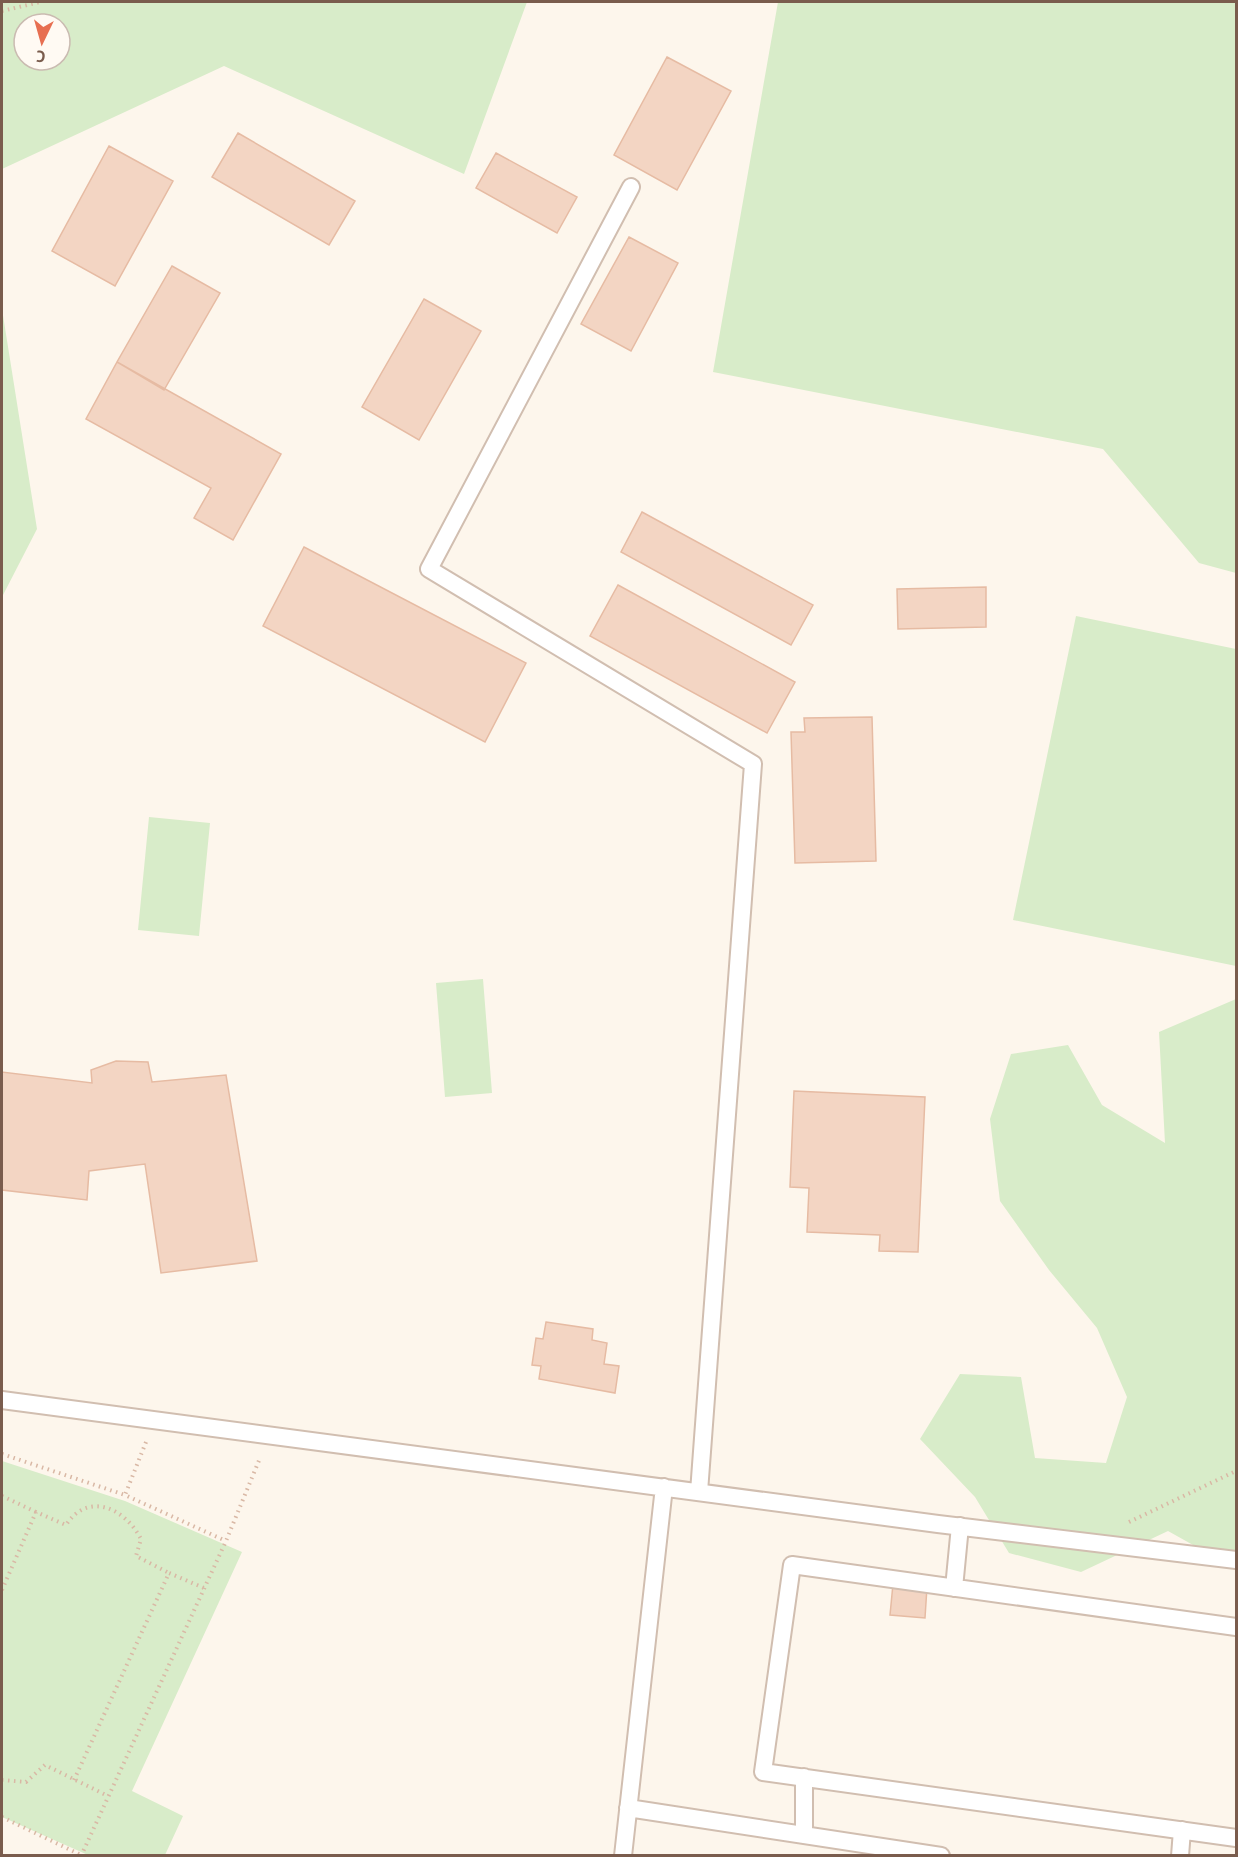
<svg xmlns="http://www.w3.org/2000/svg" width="1238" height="1857" font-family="'PT Sans',sans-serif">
  <rect width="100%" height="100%" fill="#fdf6ec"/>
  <!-- green -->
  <path fill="#d8ecc9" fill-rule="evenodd" d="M2,2H527L464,174L224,66L2,169ZM24,24H60V60H24Z
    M778,2H1236V573L1199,563L1103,449L713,372Z
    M2,309L37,529L2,597Z
    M1076,616L1236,649V966L1013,920Z
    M149,817L210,823L199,936L138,930Z
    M483,979L492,1093L445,1097L436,983Z
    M1236,999V1569L1168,1531L1081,1572L1009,1553L975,1497L920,1439L960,1374L1021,1377L1035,1458L1106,1463L1127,1397L1097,1328L1049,1270L1000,1201L990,1119L1011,1054L1068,1045L1102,1105L1165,1143L1159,1032Z
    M2,1461L125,1501L242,1552L132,1791L183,1816L165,1855H88L2,1817Z"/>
  <!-- building -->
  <path fill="#f3d5c3" stroke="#e6bba3" stroke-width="1.5" d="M667,57L731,91L677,190L614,155Z
    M238,133L355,201L329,245L212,177Z
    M109,146L173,181L115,286L52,251Z
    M496,153L577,197L557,233L476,188Z
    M629,237L678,263L631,351L581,324Z
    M172,266L220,293L164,390L117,362Z
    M424,299L481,331L419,440L362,407Z
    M117,362L281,454L233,540L194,518L211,488L86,419Z
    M642,512L813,605L791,645L621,552Z
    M304,547L526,663L485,742L263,626Z
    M618,585L795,682L767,733L590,636Z
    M986,587V627L898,629L897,589Z
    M872,717L876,861L795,863L791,732H805L804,718Z
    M116,1061L148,1062L152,1082L226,1075L257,1261L161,1273L145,1164L89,1171L87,1200L2,1190V1072L92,1083L91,1070Z
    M794,1091L925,1097L918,1252L879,1251L880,1235L807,1232L809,1188L790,1187Z
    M546,1322L593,1329L592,1340L607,1343L604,1364L619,1366L615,1393L539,1379L541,1366L532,1365L536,1338L543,1339Z
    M893,1584L927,1587L925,1618L890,1615Z"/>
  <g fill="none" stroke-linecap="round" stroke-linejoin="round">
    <defs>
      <path id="lane" d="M631,187L429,569L753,764L699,1492
        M2,1400L938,1524L1236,1560
        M954,1588L960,1526
        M1236,1627L792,1565L763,1772L1236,1838
        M804,1777V1835
        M628,1808L941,1856
        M623,1856L664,1487
        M1180,1856L1182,1830"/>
    </defs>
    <!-- lane casing -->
    <use href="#lane" stroke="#d1beb0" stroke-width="20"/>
    <!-- path -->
    <path stroke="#d9b8a5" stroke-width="4" stroke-dasharray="1.5 4.5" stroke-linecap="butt" d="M2,11L40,2
      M146,1442L125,1495L226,1541
      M2,1454L125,1495
      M2,1496L36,1512
      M1129,1522L1236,1471
      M2,1590L36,1512L66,1525C88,1491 125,1508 141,1539L136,1556L169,1573
      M2,1780L26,1782L45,1765L108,1796
      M74,1780L169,1573L204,1588
      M2,1817L81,1855
      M81,1856L226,1541L260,1458"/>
    <!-- lane -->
    <use href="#lane" stroke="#fff" stroke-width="16"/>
  </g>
  <!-- border -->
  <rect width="1238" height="1857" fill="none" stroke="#7a5c4d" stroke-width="6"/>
  <!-- north arrow -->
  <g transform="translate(42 42) rotate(185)"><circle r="28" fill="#fffaf3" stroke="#cabbb1" stroke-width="1.5"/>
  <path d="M0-4.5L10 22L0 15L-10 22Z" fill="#e76f51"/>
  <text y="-9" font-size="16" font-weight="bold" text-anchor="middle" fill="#7a5c4d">С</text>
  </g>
</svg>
